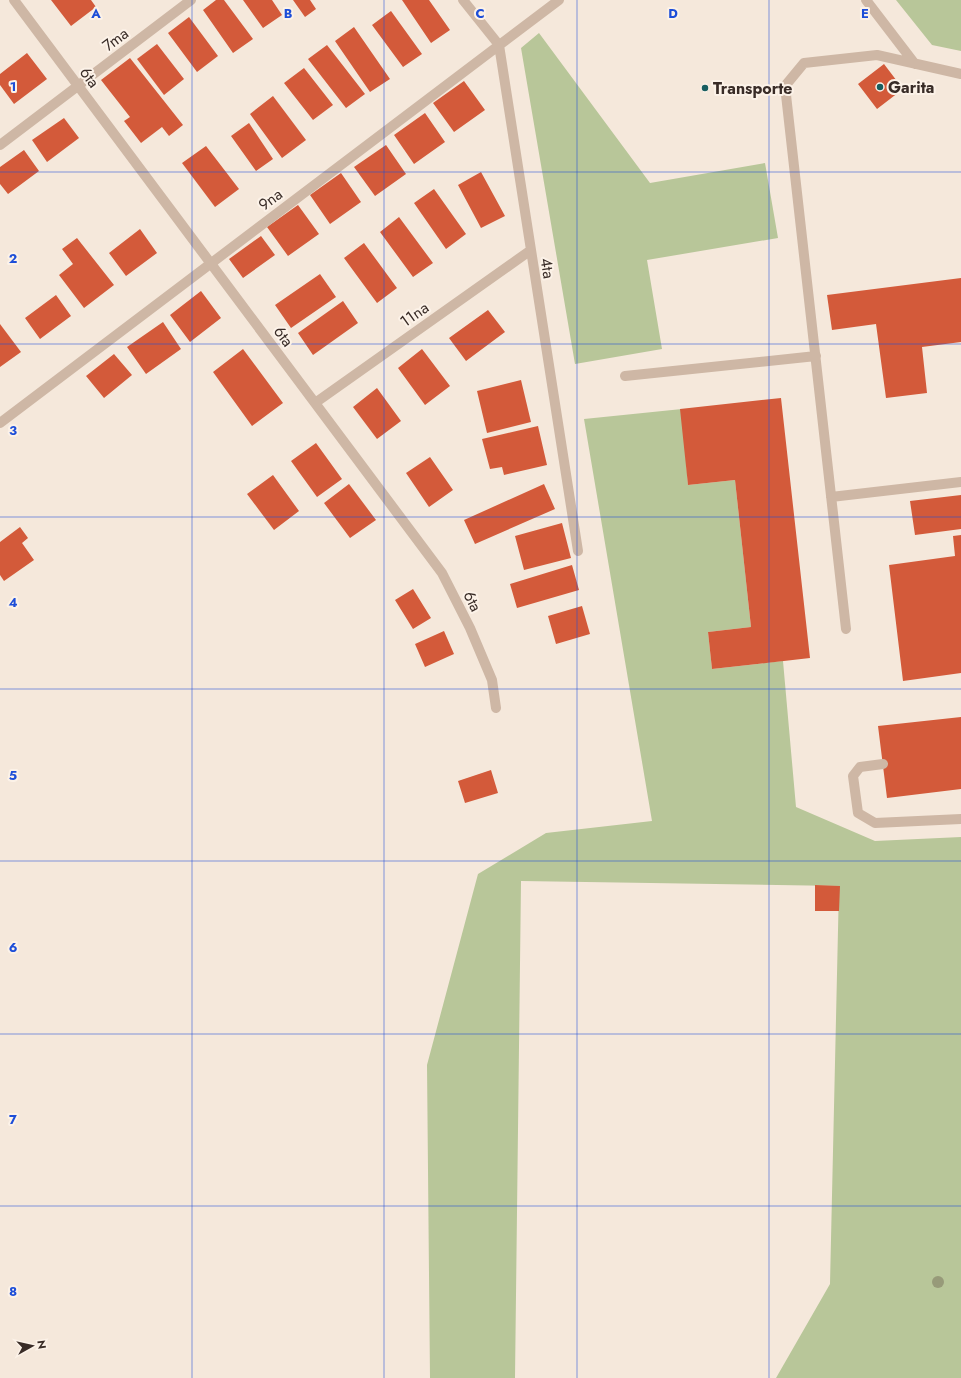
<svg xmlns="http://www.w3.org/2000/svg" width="961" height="1378" font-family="Jost,sans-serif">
  <rect width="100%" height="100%" fill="#f5e8db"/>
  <!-- green -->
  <path fill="#b8c699" d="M896,0H961V51L932,45Z
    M539,33L650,183L765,163L778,238L647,260L662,349L575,364L521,48Z
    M682,409L688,485L735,480L751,627L708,632L712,669L783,661L796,807L875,841L961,837V1378H776L830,1284L839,886L521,881L515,1378H430L427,1065L478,874L546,833L652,821L584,419Z"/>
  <!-- building -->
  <path fill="#d35a3a" d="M51,0H91L96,7L71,26Z
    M216,0H224L253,39L233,53L203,10Z
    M243,0H272L282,15L263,28Z
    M293,0H310L316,9L305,17Z
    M402,0H429L450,30L431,43Z
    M391,11L422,54L403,67L372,25Z
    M189,17L218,56L197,72L168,33Z
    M354,27L390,79L370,92L335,41Z
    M157,44L184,79L164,95L137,59Z
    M327,45L365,94L346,108L308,59Z
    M27,53L47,79L14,104L0,85V74Z
    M130,58L183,125L169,136L162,127L141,143L124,121L130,117L101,80Z
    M884,64L903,89L877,109L858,84Z
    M304,68L333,105L313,120L284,83Z
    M464,81L485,110L454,132L433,103Z
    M273,96L306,140L282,158L250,114Z
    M425,113L445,142L414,164L394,135Z
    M64,118L79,138L47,162L32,140Z
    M249,123L273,159L256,171L231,136Z
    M386,145L406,174L375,196L354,167Z
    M206,146L239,189L215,207L182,163Z
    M24,150L39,171L8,194L0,184V167Z
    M481,172L505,216L481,228L458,185Z
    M341,173L361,202L330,224L310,195Z
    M434,189L466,234L446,249L414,203Z
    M298,205L319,234L288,256L267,227Z
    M399,217L433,263L413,277L380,232Z
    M140,229L157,253L126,276L109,253Z
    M261,236L275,255L243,278L229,259Z
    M77,238L114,285L84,308L59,275L73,264L62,249Z
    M364,243L397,288L377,303L344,258Z
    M320,274L336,297L291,328L275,305Z
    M961,278V342L922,347L927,393L886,398L876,324L832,330L827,295Z
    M201,291L221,318L190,342L170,315Z
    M56,295L71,316L40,339L25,318Z
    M343,301L358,323L313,355L298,333Z
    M488,310L505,332L466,361L449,338Z
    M163,322L181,349L146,374L127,347Z
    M0,324L21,352L0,367Z
    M243,349L283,403L252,426L213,372Z
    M422,349L450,386L425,405L398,368Z
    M114,354L132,375L104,398L86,376Z
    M521,380L531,422L487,433L477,391Z
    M377,388L401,421L377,439L353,407Z
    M781,398L810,658L712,669L708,632L751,627L735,480L688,485L680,409Z
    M538,426L547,465L504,475L502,467L490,469L482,439Z
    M316,443L342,479L317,497L291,461Z
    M430,457L453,490L429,507L406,473Z
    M273,475L299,511L274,530L247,494Z
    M349,484L376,520L350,538L324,503Z
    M544,484L555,509L475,544L464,520Z
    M961,495V529L915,535L910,501Z
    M562,523L571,558L524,570L515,536Z
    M20,527L28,538L22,543L34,560L4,581L0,575V542Z
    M961,535V673L903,681L889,565L955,556L953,536Z
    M572,565L579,590L517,608L510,584Z
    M413,589L431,618L413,629L395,600Z
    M582,606L590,634L556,644L548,616Z
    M444,631L454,654L425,667L415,644Z
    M961,717V789L887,798L878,726Z
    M491,770L498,793L465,803L458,781Z
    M815,885L840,886L839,911H815Z"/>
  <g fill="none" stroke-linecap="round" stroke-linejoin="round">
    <!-- service -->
    <path stroke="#ceb7a5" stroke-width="10" d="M866,0L915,64
      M625,376L816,356
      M831,497L961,482
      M846,629L785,86L804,63L877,55L961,74
      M883,764L860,767L853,776L858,813L875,823L961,819"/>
    <!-- minor -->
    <path stroke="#ceb7a5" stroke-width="10" d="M14,0L442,573L470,628L492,680L496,708
      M463,0L499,45L578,551
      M0,145L191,0
      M315,403L531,250
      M0,423L559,0"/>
  </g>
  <!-- trees -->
  <circle fill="#979a79" cx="938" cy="1282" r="6"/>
  <!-- grid -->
  <path fill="none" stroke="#1d4ed8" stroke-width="1" stroke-opacity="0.55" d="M192,0V1378M384,0V1378M577,0V1378M769,0V1378M0,172H961M0,344H961M0,517H961M0,689H961M0,861H961M0,1034H961M0,1206H961"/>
  <!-- markers -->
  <g fill="#185e60" stroke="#fcf2e8" stroke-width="1.5">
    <circle cx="880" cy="87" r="4"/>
    <circle cx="705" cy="88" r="4"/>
  </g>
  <g text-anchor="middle" stroke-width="4" stroke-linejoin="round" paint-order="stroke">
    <!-- street labels -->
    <g font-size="16" fill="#392c27" stroke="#fcf2e8">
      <text transform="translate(115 39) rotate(-37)" y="6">7ma</text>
      <text transform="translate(90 77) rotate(53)" y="6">6ta</text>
      <text transform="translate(270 199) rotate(-37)" y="6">9na</text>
      <text transform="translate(548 268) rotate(81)" y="6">4ta</text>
      <text transform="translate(414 314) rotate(-35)" y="6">11na</text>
      <text transform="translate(284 336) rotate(53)" y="6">6ta</text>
      <text transform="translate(473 601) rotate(63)" y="6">6ta</text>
    </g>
    <!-- poi labels -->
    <g font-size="16" font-weight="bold" fill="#392c27" stroke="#fcf2e8" text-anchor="start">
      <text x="888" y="93">Garita</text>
      <text x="713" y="94">Transporte</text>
    </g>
  </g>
  <g font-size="13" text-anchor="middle" font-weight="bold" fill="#1d4ed8" stroke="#fcf2e8" stroke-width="4" stroke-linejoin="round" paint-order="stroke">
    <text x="96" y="18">A</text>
    <text x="288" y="18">B</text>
    <text x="480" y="18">C</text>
    <text x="673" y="18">D</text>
    <text x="865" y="18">E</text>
    <text x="13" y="91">1</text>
    <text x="13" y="263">2</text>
    <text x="13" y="435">3</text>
    <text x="13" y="607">4</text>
    <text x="13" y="780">5</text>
    <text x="13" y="952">6</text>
    <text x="13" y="1124">7</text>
    <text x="13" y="1296">8</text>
  </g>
  <!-- north arrow -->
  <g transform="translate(32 1346) rotate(82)" stroke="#fcf2e8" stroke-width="3" paint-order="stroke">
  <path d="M0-3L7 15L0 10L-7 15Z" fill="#392c27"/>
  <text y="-6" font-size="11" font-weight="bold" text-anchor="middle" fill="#392c27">N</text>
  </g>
</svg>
